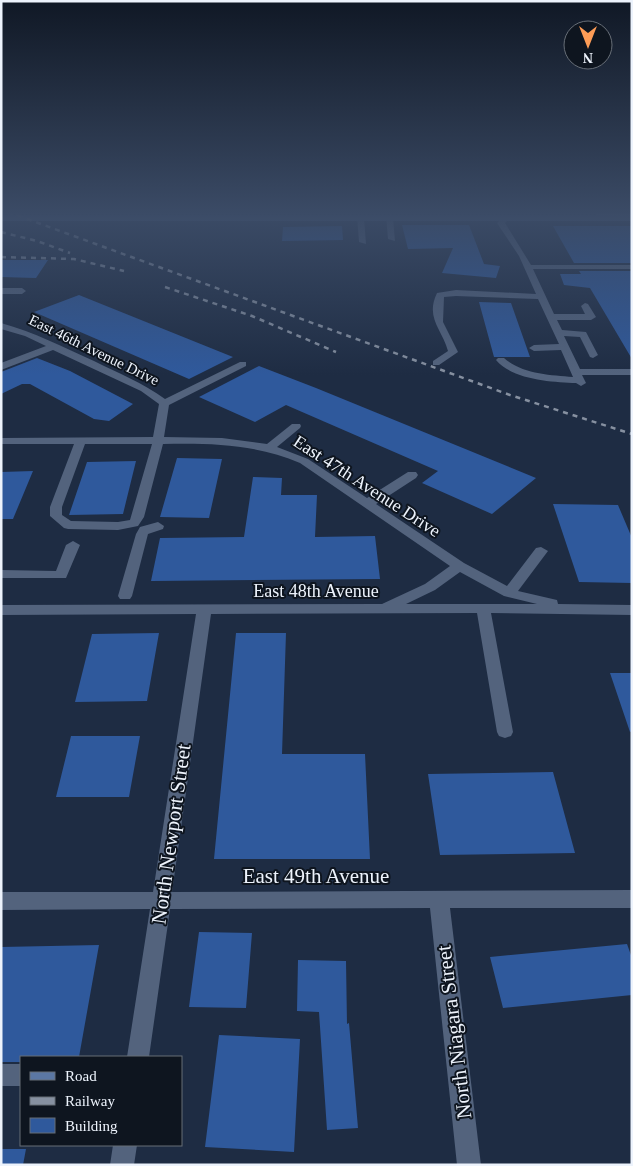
<svg xmlns="http://www.w3.org/2000/svg" width="633" height="1166" font-family="Georgia,serif">
  <rect width="100%" height="100%" fill="#1e2c43"/>
  <!-- building -->
  <path fill="#2f599c" d="M402,225H469L484,264L500,266L496,278L442,273L453,248L408,249Z
    M342,226L343,240L282,241L283,227Z
    M553,226H632V263H574Z
    M1,260H48L36,278L1,277Z
    M579,271H632V359L590,288L564,285L560,274H581Z
    M79,295L233,357L189,379L34,312Z
    M479,302L511,303L530,357H494Z
    M37,358L70,371L133,404L109,421L94,419L30,384H22L1,394V372Z
    M259,366L316,388L536,478L492,514L422,483L438,471L286,405L255,422L199,397Z
    M177,458L222,459L209,518L160,517Z
    M136,461L123,514L69,515L87,462Z
    M33,471L13,519H1V472Z
    M253,477L282,478L281,495H317L315,537L375,536L380,579L151,581L160,538L244,537Z
    M553,504L618,505L632,538V583L579,582Z
    M159,633L147,701L75,702L92,634Z
    M236,633H286L282,754H365L370,859H214Z
    M610,673H632V731L630,732Z
    M71,736H140L129,797H56Z
    M553,772L575,853L440,855L428,774Z
    M199,932L252,933L246,1008L189,1007Z
    M627,944L632,958V995L503,1008L490,957Z
    M99,945L79,1057H21V1062H1V947Z
    M298,960L346,961L347,1024L349,1023L358,1128L327,1130L319,1012L297,1011Z
    M219,1035L300,1039L294,1152L205,1147Z
    M1,1149H26L23,1165H1Z"/>
  <g fill="none" stroke-linecap="round" stroke-linejoin="round">
    <!-- minor -->
    <path fill="#53637d" fill-rule="evenodd" d="M357,216L364,218L366,244L359,242Z
      M386,216L393,218L395,241L388,239Z
      M503,216L510,218L505,223L531,265H632V269H533L554,314H585L581,306L585,303L588,304L596,317L591,320H557L562,330L586,332L598,355L593,358L590,357L580,337L564,336L580,369H632V375H582L586,383L581,386L576,383C552,382 513,380 496,360L498,358H504C522,374 550,375 573,377L561,350L534,351L529,348L534,345L559,344L538,299L456,296L444,297L443,322L458,352L439,365H433V361L448,351C442,329 425,318 437,293L456,290L536,294L519,256L497,223Z
      M1,288H22L26,291L22,294H1Z
      M1,323C34,332 63,347 94,361C118,373 143,383 165,399L240,362H246V366L169,405L164,437L222,438L267,444L292,424H300L301,426L300,428L277,447L308,459L367,498L408,472H416L418,475L416,478L376,504L464,563L507,586L536,548L541,547L548,551L518,591L557,600L558,604L632,605V615L491,613L513,732L511,736L505,738L499,736L497,732L477,613L211,614L172,892L632,890V908H450L481,1165H457L430,908L170,909L149,1057H127L150,909L1,910V892H153L196,614L1,615V605L382,604L425,584L450,566L300,463C256,444 210,443 163,444L144,517L138,526L118,530L68,529L64,528L50,516V507L74,444H1V438L153,437L159,404L141,391L53,350L1,370V363L46,346L25,336L1,329ZM85,444H152L130,520L118,522L71,521L62,515V507ZM460,572L504,596L537,604H406L435,590Z
      M158,522L164,526L163,529L148,534L132,596L130,599H120L118,596L136,534L140,527Z
      M73,541L80,545L66,578H1V570L56,571L66,545Z
      M1,1064H21V1086H1Z
      M113,1145H137L134,1165H110Z"/>
    <!-- major -->
    <path fill="#5b77a3" fill-rule="evenodd" d="M1,215H632V221H1Z"/>
    <!-- highway -->
    <path fill="#6084bd" fill-rule="evenodd" d="M592,212H632V217L597,215Z"/>
    <!-- rail -->
    <path stroke="#8690a0" stroke-width="2.5" stroke-dasharray="5 5" stroke-linecap="butt" d="M8,212L510,395L632,434
      M1,232L37,241L70,253
      M1,257L74,259L124,271
      M165,287L252,316L336,352"/>
  </g>
  <!-- sky -->
  <linearGradient id="sky" x2="0" y2="1"><stop stop-color="#101825"/><stop offset="0.57" stop-color="#3b4b66"/><stop offset="1" stop-color="#3b4b66" stop-opacity="0"/></linearGradient>
  <rect width="633" height="375" fill="url(#sky)"/>
  <g text-anchor="middle" stroke-width="4" stroke-linejoin="round" paint-order="stroke">
    <!-- far-street labels -->
    <g font-size="15" fill="#edf3fc" stroke="#0e151f">
      <text transform="translate(94 350) rotate(26)" y="5">East 46th Avenue Drive</text>
    </g>
    <!-- street labels -->
    <g font-size="18" fill="#edf3fc" stroke="#0e151f">
      <text transform="translate(367 486) rotate(33)" y="6">East 47th Avenue Drive</text>
      <text x="316" y="597">East 48th Avenue</text>
    </g>
    <!-- near-street labels -->
    <g font-size="21" fill="#edf3fc" stroke="#0e151f">
      <text transform="translate(171 834) rotate(-82)" y="7">North Newport Street</text>
      <text x="316" y="883">East 49th Avenue</text>
      <text transform="translate(454 1032) rotate(-97)" y="7">North Niagara Street</text>
    </g>
  </g>
  <!-- border -->
  <rect width="633" height="1166" fill="none" stroke="#edf3fc" stroke-width="5"/>
  <!-- legend -->
  <rect x="20" y="1056" width="162" height="90" fill="#0e151f" stroke="#676e77"/>
  <rect x="30" y="1072" width="25" height="8" fill="#5b77a3" stroke="#676e77"/>
  <text x="65" y="1081" font-size="15" fill="#edf3fc">Road</text>
  <rect x="30" y="1097" width="25" height="8" fill="#8690a0" stroke="#676e77"/>
  <text x="65" y="1106" font-size="15" fill="#edf3fc">Railway</text>
  <rect x="30" y="1118" width="25" height="15" fill="#2f599c" stroke="#676e77"/>
  <text x="65" y="1131" font-size="15" fill="#edf3fc">Building</text>
  <!-- north arrow -->
  <g transform="translate(588 45) rotate(180)"><circle r="24" fill="#0e151f" stroke="#676e77"/>
  <path d="M0-4L9 19L0 12L-9 19Z" fill="#fd9c56"/>
  <text y="-8" font-size="14" font-weight="bold" text-anchor="middle" fill="#edf3fc">N</text>
  </g>
</svg>
